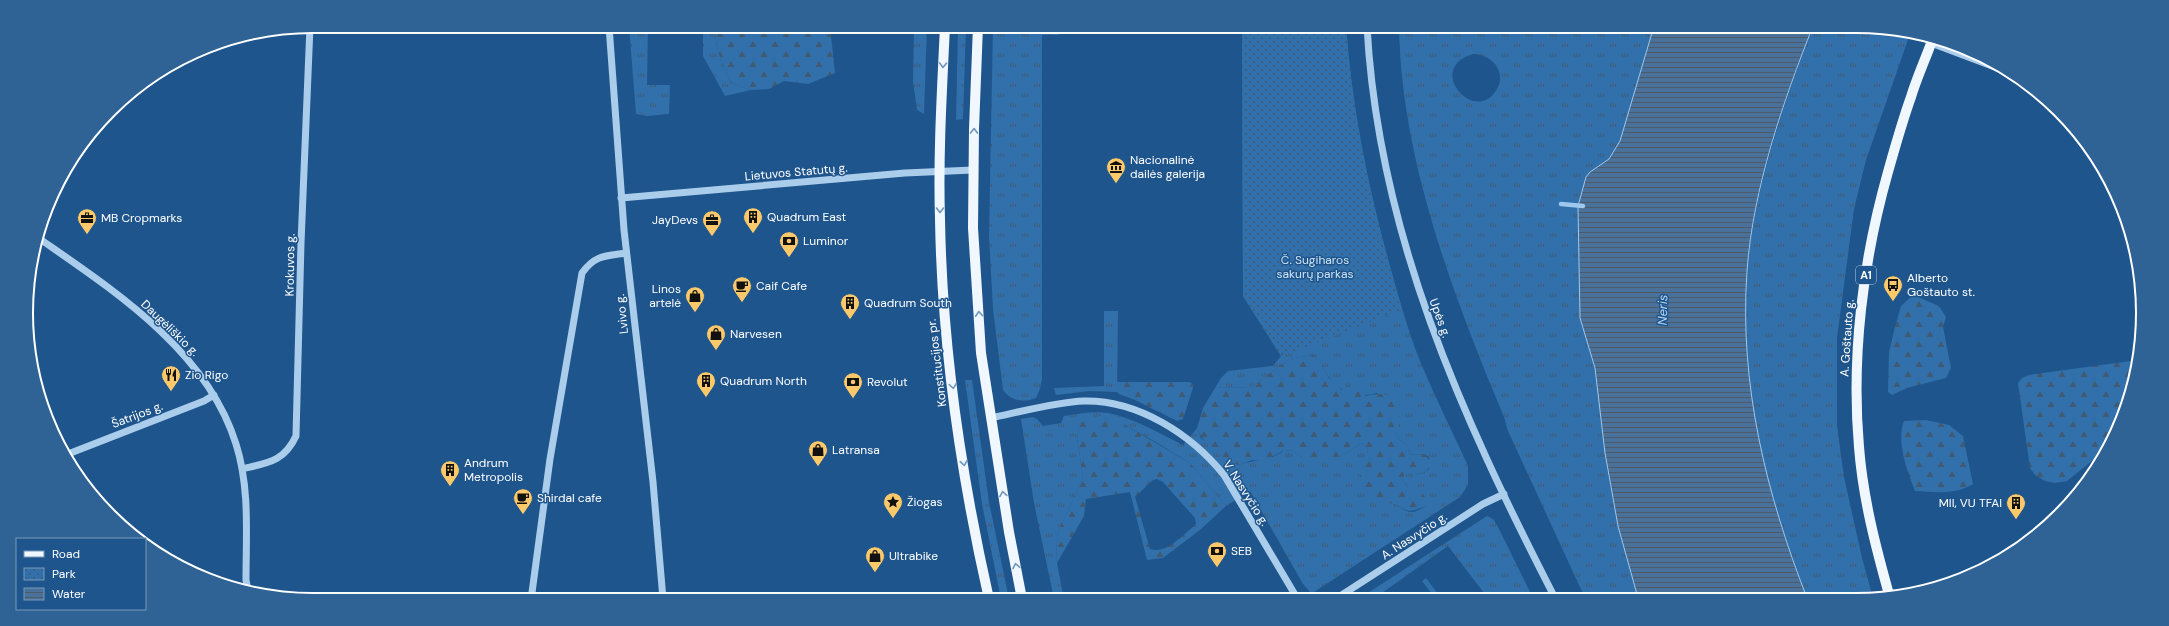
<svg xmlns="http://www.w3.org/2000/svg" width="2169" height="626" font-family="'DM Sans',sans-serif">
  <defs>
    <pattern id="grass-tufts" width="24" height="20" patternUnits="userSpaceOnUse"><rect width="24" height="20" fill="#3170aa"/><path d="M3 7l-1-3M5 7V3M7 7l1-3M15 17l-1-3M17 17v-4M19 17l1-3" fill="none" stroke="#415a72"/></pattern>
    <pattern id="forest-firs" width="22" height="20" patternUnits="userSpaceOnUse"><rect width="22" height="20" fill="#3170aa"/><path d="M5 1l3.5 6h-7zM16 11l3.5 6h-7z" fill="#415a72"/></pattern>
    <pattern id="park-dots" width="8" height="8" patternUnits="userSpaceOnUse"><rect width="8" height="8" fill="#3170aa"/><path d="M2 2h.1M6 6h.1" fill="none" stroke="#415a72" stroke-width="1.8" stroke-linecap="round"/></pattern>
    <pattern id="water-rules" width="6" height="5" patternUnits="userSpaceOnUse"><rect width="6" height="5" fill="#4a7199"/><path d="M0 2.5h6" fill="none" stroke="#4b5b6b"/></pattern>
  </defs>
  <rect width="100%" height="100%" fill="#1e558c"/>
  <!-- grass -->
  <path fill="url(#grass-tufts)" fill-rule="evenodd" d="M629,26H648L647,85H670L669,114L647,116L636,114Z
    M703,26H715C715,50 722,62 731,83L751,90L725,96L703,56Z
    M914,26H927L924,114L917,110L913,81Z
    M958,26H966L963,119L956,120Z
    M993,26H1059V35H1042V379L1040,389L1036,398C1023,403 1011,401 1003,390L993,309L989,236Z
    M1242,26H1346C1352,108 1367,187 1390,266C1399,298 1408,331 1420,361C1435,397 1452,431 1468,466V485L1460,497L1314,592H1310L1303,584L1250,491L1226,506L1190,463L1159,444L1125,425L1081,422L1077,437L1083,478L1056,537L1057,563L1064,599H1054L1034,503L1021,419L1033,417L1037,419L1043,426L1061,423L1064,416C1078,414 1094,411 1108,413C1134,418 1160,434 1183,445L1197,428L1201,438L1239,465C1255,459 1270,462 1284,450L1294,451L1302,458L1343,455L1362,443L1368,449L1367,456C1375,470 1394,513 1412,512C1416,512 1422,508 1426,506L1403,482L1402,479L1404,475L1424,473L1429,469V457L1424,454L1410,455L1409,447L1396,437L1397,427L1377,393C1360,398 1339,393 1329,377C1322,367 1323,362 1312,355L1289,359L1252,387L1215,388L1221,378L1228,371L1273,366L1281,356L1243,296Z
    M1399,26H1654L1620,141L1609,159L1590,172L1586,177L1578,206L1580,318L1595,368L1608,473L1618,526L1638,598H1585L1508,431L1504,417C1453,295 1401,159 1399,26ZM1473,54C1491,54 1507,71 1497,89C1475,127 1424,68 1473,54Z
    M1813,26H1856L1911,31L1866,160L1854,209L1837,338V426L1844,477L1862,558L1873,598H1807C1761,481 1729,352 1753,226C1765,157 1789,91 1813,26Z
    M1104,311H1118L1117,392L1089,391L1056,395L1054,388L1104,386Z
    M965,380H972L989,502L1009,599H1001L982,504Z
    M1487,516L1493,519L1498,527L1533,598H1488L1448,546L1375,598H1360Z
    M1426,578L1441,598H1435L1422,581Z"/>
  <!-- forest -->
  <path fill="url(#forest-firs)" fill-rule="evenodd" d="M715,26H830L835,73L808,84L784,81L769,89L751,90L731,83C722,62 715,50 715,26Z
    M1913,295L1939,306L1946,317L1943,327L1951,368L1946,378L1907,388L1892,395L1888,392L1889,352L1895,327L1901,306Z
    M1312,355L1320,361L1329,378L1342,390L1353,383L1362,387L1366,396C1382,392 1391,393 1401,407L1396,437L1409,447L1410,455L1424,454C1432,460 1432,467 1424,473L1404,475L1402,479C1405,488 1413,490 1422,492L1426,499V506C1410,512 1408,514 1394,502C1380,509 1360,492 1360,476C1360,468 1367,457 1368,449L1362,443L1343,455L1319,461L1302,458L1294,451L1284,450L1265,461L1252,460L1239,465C1222,459 1204,445 1197,428L1203,408L1215,388L1252,387L1289,359Z
    M2138,360V369L2108,448L2067,481L2055,483L2045,481L2035,475L2030,468L2018,383L2022,378L2029,375Z
    M1117,382H1189L1193,384V388L1183,419L1177,421L1135,400L1119,394L1117,392Z
    M1099,416L1125,425L1190,463L1226,506L1200,530L1163,558L1147,560L1130,492L1086,499L1084,516L1057,563L1056,537L1083,478L1077,437L1081,422ZM1157,479L1163,482L1195,518L1196,524C1184,534 1166,555 1150,549L1135,497L1153,480Z
    M1926,420L1949,425L1963,436L1973,484C1956,495 1935,492 1915,491C1907,471 1896,441 1904,421Z"/>
  <!-- park -->
  <path fill="url(#park-dots)" d="M1242,26H1346C1353,124 1375,216 1402,310L1281,356L1243,296Z"/>
  <!-- water -->
  <path fill="url(#water-rules)" stroke="#9ec8ee" d="M1654,26H1813C1783,102 1753,188 1747,271C1739,384 1766,493 1807,598H1638L1618,526L1605,453L1595,368L1580,318L1578,206L1586,177L1590,172L1609,159L1620,141Z"/>
  <g fill="none" stroke-linecap="round" stroke-linejoin="round">
    <!-- stream -->
    <path stroke="#9ec8ee" stroke-width="4.5" d="M1561,204L1583,206"/>
    <!-- minor -->
    <path stroke="#abcdec" stroke-width="7" d="M609,26L624,230L653,482L663,599
      M1367,26C1378,233 1462,417 1555,598
      M1931,43L2016,75
      M621,198L905,173L973,170
      M37,237C113,290 207,350 236,444C250,488 246,535 246,580L248,591
      M991,418C1019,412 1056,402 1084,401C1138,400 1191,434 1224,475L1297,598
      M68,454L204,401L214,395
      M242,469C267,463 284,462 296,436L301,243L310,26
      M1337,598L1483,504L1504,494
      M531,600L550,459L582,273C595,255 605,256 626,253"/>
    <!-- major -->
    <path stroke="#f0f7ff" stroke-width="10" d="M945,26C942,90 938,155 940,219C942,346 961,475 989,599
      M978,26L974,129L973,228L981,353L1009,532L1022,599
      M1890,598C1876,548 1863,499 1859,447C1851,356 1863,260 1888,172C1895,147 1902,122 1911,97C1917,77 1926,58 1933,38"/>
  </g>
  <!-- one-way arrows -->
  <defs><path id="oneway-chevron" d="M-2-3.5L2.5 0L-2 3.5" fill="none" stroke-width="1.6" stroke-linecap="round" stroke-linejoin="round"/></defs>
  <g stroke="#7296ba">
    <use href="#oneway-chevron" transform="translate(943 65) rotate(92)"/>
    <use href="#oneway-chevron" transform="translate(974 131) rotate(-89)"/>
    <use href="#oneway-chevron" transform="translate(940 210) rotate(90)"/>
    <use href="#oneway-chevron" transform="translate(979 314) rotate(-94)"/>
    <use href="#oneway-chevron" transform="translate(953 386) rotate(82)"/>
    <use href="#oneway-chevron" transform="translate(964 463) rotate(81)"/>
    <use href="#oneway-chevron" transform="translate(1003 494) rotate(-99)"/>
    <use href="#oneway-chevron" transform="translate(1016 566) rotate(-101)"/>
  </g>
  <!-- icons -->
  <defs>
    <symbol id="museum-pin" viewBox="-11 -11 22 30"><path d="M0 17L-7.5 6A9.5 9.5 0 1 1 7.5 6Z" fill="#fbc86a" stroke="#1e558c"/><path d="M0-6L6-3V-2H-6V-3ZM-5-1h2V3h-2ZM-1-1h2V3h-2ZM3-1h2V3H3ZM-6 4H6V6H-6Z" fill="#111"/></symbol>
    <symbol id="building-pin" viewBox="-11 -11 22 30"><path d="M0 17L-7.5 6A9.5 9.5 0 1 1 7.5 6Z" fill="#fbc86a" stroke="#1e558c"/><path d="M-4-6H4V6H1V3H-1V6H-4ZM-2.5-4.3h1.7v1.8h-1.7ZM.8-4.3h1.7v1.8H.8ZM-2.5-1h1.7V.8h-1.7ZM.8-1h1.7V.8H.8Z" fill="#111"/></symbol>
    <symbol id="office-pin" viewBox="-11 -11 22 30"><path d="M0 17L-7.5 6A9.5 9.5 0 1 1 7.5 6Z" fill="#fbc86a" stroke="#1e558c"/><path d="M-6-3h4V-5.5h4V-3h4V5H-6ZM-1-4.5V-3h2v-1.5ZM-6 0V1H6V0Z" fill="#111"/></symbol>
    <symbol id="bank-pin" viewBox="-11 -11 22 30"><path d="M0 17L-7.5 6A9.5 9.5 0 1 1 7.5 6Z" fill="#fbc86a" stroke="#1e558c"/><path d="M-6-4H6V4H-6ZM0-2.3a2.3 2.3 0 1 0 0 4.6a2.3 2.3 0 1 0 0-4.6Z" fill="#111"/></symbol>
    <symbol id="bus-pin" viewBox="-11 -11 22 30"><path d="M0 17L-7.5 6A9.5 9.5 0 1 1 7.5 6Z" fill="#fbc86a" stroke="#1e558c"/><path d="M-5-6H5V4H4V6H2V4H-2V6H-4V4H-5ZM-3.5-4V0h7V-4ZM-3.5 1.2v1.5H-2V1.2ZM2 1.2v1.5H3.5V1.2Z" fill="#111"/></symbol>
    <symbol id="cafe-pin" viewBox="-11 -11 22 30"><path d="M0 17L-7.5 6A9.5 9.5 0 1 1 7.5 6Z" fill="#fbc86a" stroke="#1e558c"/><path d="M-5.5-4.5H6V0H3Q3 3.5 0 3.5H-2.5Q-5.5 3.5-5.5 0ZM3-3.2v2h1.7v-2ZM-6 4.5H4V6H-6Z" fill="#111"/></symbol>
    <symbol id="shop-pin" viewBox="-11 -11 22 30"><path d="M0 17L-7.5 6A9.5 9.5 0 1 1 7.5 6Z" fill="#fbc86a" stroke="#1e558c"/><path d="M-5-2.5h2.3a2.7 3.5 0 0 1 5.4 0H5L5.5 6h-11ZM-1.5-2.5h3a1.5 2.3 0 0 0-3 0Z" fill="#111"/></symbol>
    <symbol id="restaurant-pin" viewBox="-11 -11 22 30"><path d="M0 17L-7.5 6A9.5 9.5 0 1 1 7.5 6Z" fill="#fbc86a" stroke="#1e558c"/><path d="M-5-6h1v4h1v-4h1v4h1v-4h1v5L-1.5 .5V6h-2V.5L-5-1ZM5-6V6H3V1.5H1.5Q1.5-4 5-6Z" fill="#111"/></symbol>
    <symbol id="sight-pin" viewBox="-11 -11 22 30"><path d="M0 17L-7.5 6A9.5 9.5 0 1 1 7.5 6Z" fill="#fbc86a" stroke="#1e558c"/><path d="M0-6L1.8-2.2L6-1.7L2.9 1.2L3.7 5.4L0 3.3L-3.7 5.4L-2.9 1.2L-6-1.7L-1.8-2.2Z" fill="#111"/></symbol>
  </defs>
  <g fill-rule="evenodd">
    <use href="#museum-pin" x="1105" y="156" width="22" height="30"/>
    <use href="#building-pin" x="742" y="206" width="22" height="30"/>
    <use href="#office-pin" x="76" y="207" width="22" height="30"/>
    <use href="#office-pin" x="701" y="209" width="22" height="30"/>
    <use href="#bank-pin" x="778" y="230" width="22" height="30"/>
    <use href="#bus-pin" x="1882" y="274" width="22" height="30"/>
    <use href="#cafe-pin" x="731" y="275" width="22" height="30"/>
    <use href="#shop-pin" x="684" y="285" width="22" height="30"/>
    <use href="#building-pin" x="839" y="292" width="22" height="30"/>
    <use href="#shop-pin" x="705" y="323" width="22" height="30"/>
    <use href="#restaurant-pin" x="160" y="364" width="22" height="30"/>
    <use href="#building-pin" x="695" y="370" width="22" height="30"/>
    <use href="#bank-pin" x="842" y="371" width="22" height="30"/>
    <use href="#shop-pin" x="807" y="439" width="22" height="30"/>
    <use href="#building-pin" x="439" y="459" width="22" height="30"/>
    <use href="#cafe-pin" x="512" y="487" width="22" height="30"/>
    <use href="#sight-pin" x="882" y="491" width="22" height="30"/>
    <use href="#building-pin" x="2005" y="492" width="22" height="30"/>
    <use href="#bank-pin" x="1206" y="540" width="22" height="30"/>
    <use href="#shop-pin" x="864" y="545" width="22" height="30"/>
  </g>
  <g text-anchor="middle" stroke-width="3" stroke-linejoin="round" paint-order="stroke">
    <!-- shield labels -->
    <rect fill="#1e558c" stroke="#bcccdc" stroke-width="1" x="1856" y="266" width="20" height="18" rx="3"/>
    <g font-size="11" font-weight="bold" fill="#fff">
      <text x="1866" y="279">A1</text>
    </g>
    <!-- poi labels -->
    <g font-size="12" fill="#fff" stroke="#1e558c" text-anchor="start">
      <text x="1130" y="164">Nacionalinė<tspan x="1130" dy="14">dailės galerija</tspan></text>
      <text x="767" y="221">Quadrum East</text>
      <text x="101" y="222">MB Cropmarks</text>
      <text x="698" y="224" text-anchor="end">JayDevs</text>
      <text x="803" y="245">Luminor</text>
      <text x="1907" y="282">Alberto<tspan x="1907" dy="14">Goštauto st.</tspan></text>
      <text x="756" y="290">Caif Cafe</text>
      <text x="681" y="293" text-anchor="end">Linos<tspan x="681" dy="14">artelė</tspan></text>
      <text x="864" y="307">Quadrum South</text>
      <text x="730" y="338">Narvesen</text>
      <text x="185" y="379">Zio Rigo</text>
      <text x="720" y="385">Quadrum North</text>
      <text x="867" y="386">Revolut</text>
      <text x="832" y="454">Latransa</text>
      <text x="464" y="467">Andrum<tspan x="464" dy="14">Metropolis</tspan></text>
      <text x="537" y="502">Shirdal cafe</text>
      <text x="907" y="506">Žiogas</text>
      <text x="2002" y="507" text-anchor="end">MII, VU TFAI</text>
      <text x="1231" y="555">SEB</text>
      <text x="889" y="560">Ultrabike</text>
    </g>
    <!-- street labels -->
    <g font-size="12" fill="#fff" stroke="#1e558c">
      <text transform="translate(796 172) rotate(-5)" y="4">Lietuvos Statutų g.</text>
      <text transform="translate(290 265) rotate(-89)" y="4">Krokuvos g.</text>
      <text transform="translate(622 314) rotate(-96)" y="4">Lvivo g.</text>
      <text transform="translate(1440 318) rotate(70)" y="4">Upės g.</text>
      <text transform="translate(170 328) rotate(44)" y="4">Daugėliškio g.</text>
      <text transform="translate(1847 338) rotate(-86)" y="4">A. Goštauto g.</text>
      <text transform="translate(937 363) rotate(-97)" y="4">Konstitucijos pr.</text>
      <text transform="translate(137 415) rotate(-21)" y="4">Šatrijos g.</text>
      <text transform="translate(1246 493) rotate(58)" y="4">V. Nasvyčio g.</text>
      <text transform="translate(1414 536) rotate(-33)" y="4">A. Nasvyčio g.</text>
    </g>
    <!-- park labels -->
    <g font-size="12" fill="#d0e5f9" stroke="#1e558c">
      <text x="1315" y="264">Č. Sugiharos<tspan x="1315" dy="14">sakurų parkas</tspan></text>
    </g>
    <!-- water labels -->
    <g font-size="13" font-style="italic" fill="#b7d6f3" stroke="#1e558c">
      <text transform="translate(1662 310) rotate(-89)" y="5">Neris</text>
    </g>
  </g>
  <!-- crop -->
  <path d="M0 0H2169V626H0ZM313 33H1856A280 280 0 0 1 2136 313V313A280 280 0 0 1 1856 593H313A280 280 0 0 1 33 313V313A280 280 0 0 1 313 33Z" fill="#306395" fill-rule="evenodd"/>
  <path fill="none" stroke="#fff" stroke-width="2" d="M313 33H1856A280 280 0 0 1 2136 313V313A280 280 0 0 1 1856 593H313A280 280 0 0 1 33 313V313A280 280 0 0 1 313 33Z"/>
  <!-- legend -->
  <rect x="16" y="538" width="130" height="72" fill="#1e558c" stroke="#7899ba"/>
  <rect x="24" y="551" width="20" height="6" fill="#f0f7ff" stroke="#7899ba"/>
  <text x="52" y="558" font-size="12" fill="#ffffff">Road</text>
  <rect x="24" y="568" width="20" height="12" fill="url(#park-dots)" stroke="#7899ba"/>
  <text x="52" y="578" font-size="12" fill="#ffffff">Park</text>
  <rect x="24" y="588" width="20" height="12" fill="url(#water-rules)" stroke="#7899ba"/>
  <text x="52" y="598" font-size="12" fill="#ffffff">Water</text>
</svg>
